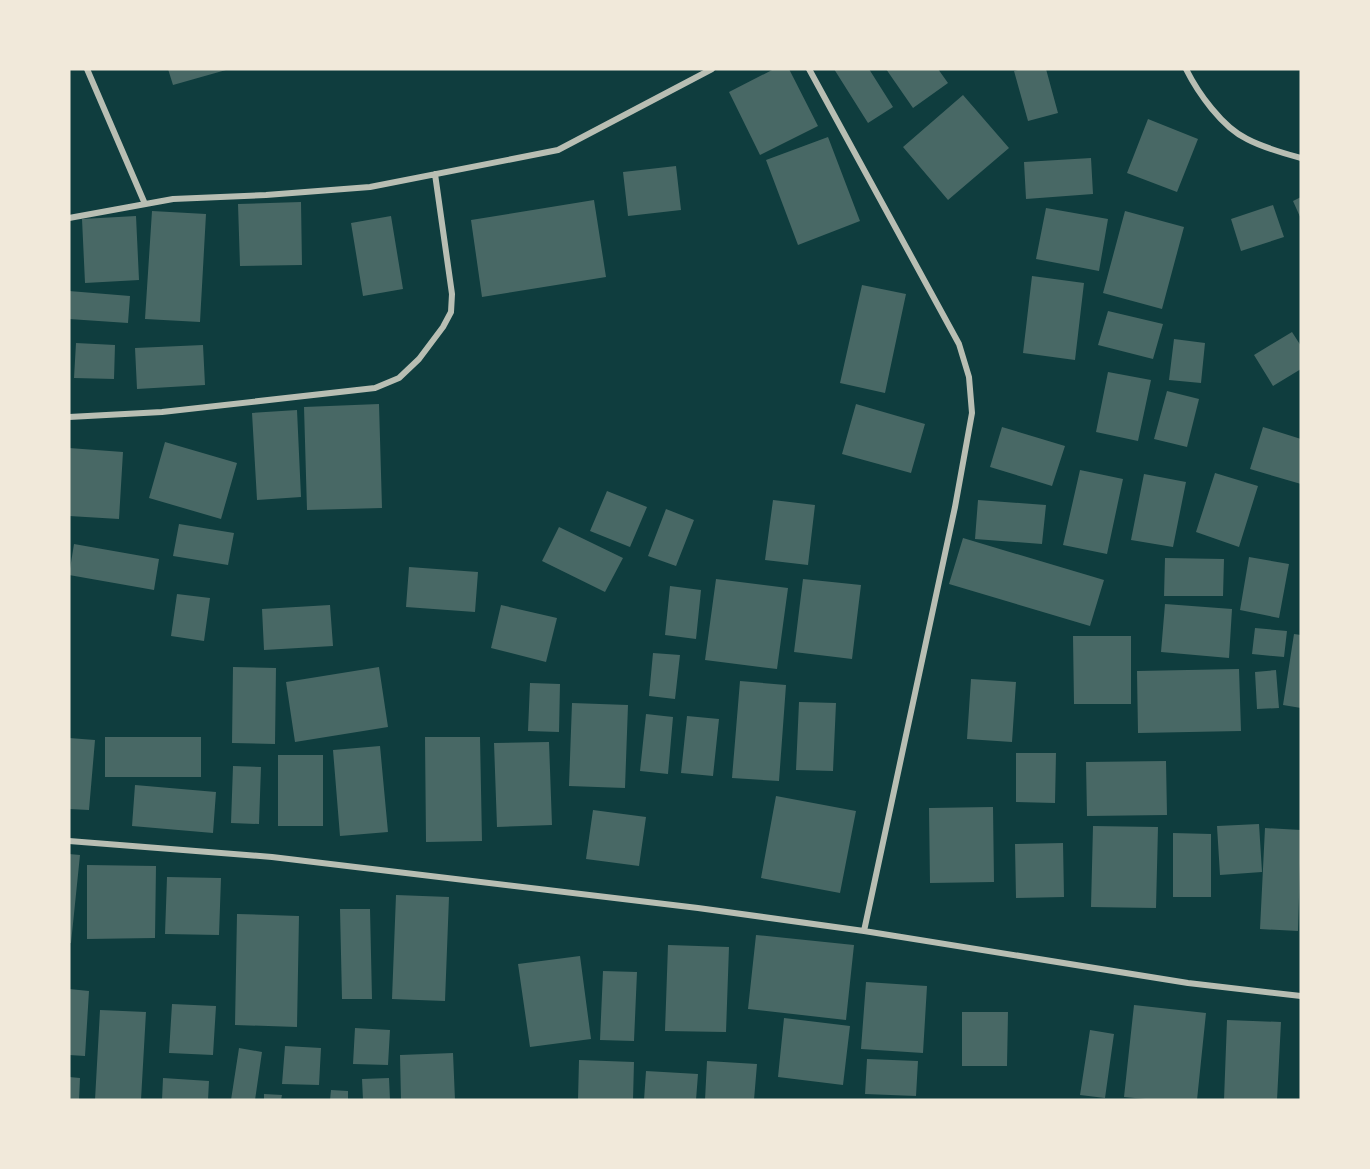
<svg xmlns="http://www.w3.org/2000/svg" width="1370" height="1169" font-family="'Fira Sans Condensed',sans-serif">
  <rect width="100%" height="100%" fill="#0f3d3e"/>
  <!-- building -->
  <path fill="#486865" d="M168,69H226V70L173,85Z
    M774,69H789L818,126L760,155L729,92Z
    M834,69H869L893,107L868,123Z
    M886,69H938L948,83L913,108Z
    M1022,69H1046L1058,113L1028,121L1014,71Z
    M963,95L1009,148L948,200L903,147Z
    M1148,119L1198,139L1177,192L1127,173Z
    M828,137L860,221L798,245L766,160Z
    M1091,158L1093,194L1026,199L1024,162Z
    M676,166L681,210L628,216L623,172Z
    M1301,197V219L1293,201Z
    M594,200L606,277L482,297L471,220Z
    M301,202L302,265L240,266L238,204Z
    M1273,205L1284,237L1241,251L1231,219Z
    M1046,208L1108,219L1099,271L1036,259Z
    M152,211L206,214L200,322L145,319Z
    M1125,211L1184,227L1162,309L1103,293Z
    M136,216L139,280L85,283L82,219Z
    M391,216L403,289L363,296L351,223Z
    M1032,276L1084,283L1075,360L1023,353Z
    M862,285L906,294L885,393L840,383Z
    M69,291L130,296L128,323L69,319Z
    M1108,311L1163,324L1153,359L1098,345Z
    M1292,332L1301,346V369L1273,386L1254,355Z
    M1174,339L1205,343L1201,383L1169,380Z
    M76,343L115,345L114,379L74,378Z
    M203,345L205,385L137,389L135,348Z
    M1108,372L1151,380L1138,441L1096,432Z
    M1167,391L1199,399L1187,447L1154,439Z
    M379,404L382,508L307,510L304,407Z
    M856,404L925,424L911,473L842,454Z
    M297,410L301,497L257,500L252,413Z
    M1002,427L1065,446L1052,486L990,467Z
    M1263,427L1301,439V484L1250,469Z
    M165,442L237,463L221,519L149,498Z
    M69,448L123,452L119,519L69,516Z
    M1080,470L1123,479L1107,554L1063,545Z
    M1215,473L1258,486L1239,547L1196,532Z
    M1144,474L1186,482L1173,547L1131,540Z
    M607,491L647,507L630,547L590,531Z
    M773,500L815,505L808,565L765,560Z
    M978,500L1046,505L1042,544L975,539Z
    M666,509L694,520L676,566L648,556Z
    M179,524L234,533L228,565L173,556Z
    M559,527L623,558L605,592L542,561Z
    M963,538L1104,580L1090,626L949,584Z
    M74,544L159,559L154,590L69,575Z
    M1249,557L1289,564L1279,618L1240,610Z
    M1165,558L1224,559L1223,596H1164Z
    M409,567L478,572L475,612L406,607Z
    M716,579L788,588L777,669L705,660Z
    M803,579L861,585L852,659L794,652Z
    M670,586L701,590L696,639L665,635Z
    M177,594L210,598L204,641L171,636Z
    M1165,604L1232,609L1229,658L1161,652Z
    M330,605L333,646L264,650L262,609Z
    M501,605L557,618L546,662L491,648Z
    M1255,628L1287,631L1284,657L1252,654Z
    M1294,634L1301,635V708L1283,705Z
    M1073,636H1131V704H1074Z
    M653,653L680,655L675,699L649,696Z
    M233,667L276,668L275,744L232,743Z
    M379,667L388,727L295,742L286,682Z
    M1239,669L1241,731L1138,733L1137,671Z
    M1276,670L1279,708L1257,709L1255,672Z
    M971,679L1016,682L1012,742L967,739Z
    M740,681L786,685L779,781L732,778Z
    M530,683L560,684L559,732L528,731Z
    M799,702L836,703L833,771L796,770Z
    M572,703L628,705L625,788L569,786Z
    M646,714L673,717L668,774L640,771Z
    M687,716L719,719L713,776L681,773Z
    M105,737H201V777H105Z
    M425,737H480L482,841L426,842Z
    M69,738L95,740L89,810L69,809Z
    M549,742L552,825L497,827L494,743Z
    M380,746L388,832L340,836L333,750Z
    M1016,753H1056L1055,803L1016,802Z
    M278,755H323V826H278Z
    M1166,761L1167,815L1087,816L1086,762Z
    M233,766L261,767L259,824L231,823Z
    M135,785L216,792L213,833L132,826Z
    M776,796L856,811L840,893L761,878Z
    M993,807L994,882L930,883L929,808Z
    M593,810L646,817L639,866L586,859Z
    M1259,824L1262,872L1220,875L1217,826Z
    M1093,826L1158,827L1156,908L1091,907Z
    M1265,828L1301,830L1298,931L1260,929Z
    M1173,833L1211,834V897H1173Z
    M1063,843L1064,897L1016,898L1015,844Z
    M69,854L80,855L71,943H69Z
    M87,865L156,866L155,938L87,939Z
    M167,877L221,878L219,935L165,934Z
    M396,895L449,897L445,1001L392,999Z
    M340,909H370L372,999H342Z
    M237,914L299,916L297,1027L235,1025Z
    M756,935L854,945L846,1020L748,1009Z
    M668,945L729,947L726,1032L665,1031Z
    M580,956L591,1039L530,1047L518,964Z
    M603,971L637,972L634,1041L600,1040Z
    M866,982L927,986L923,1053L861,1049Z
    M69,989L89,991L85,1056L69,1055Z
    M172,1004L216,1006L213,1055L169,1053Z
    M1134,1005L1206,1013L1197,1100H1156L1124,1097Z
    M100,1010L146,1012L141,1100H95Z
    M962,1012H1008L1007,1066H962Z
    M784,1018L850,1026L843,1085L778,1077Z
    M1227,1020L1281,1022L1277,1100H1224Z
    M355,1028L390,1030L388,1065L353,1064Z
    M1090,1030L1114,1034L1105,1098L1080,1095Z
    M285,1046L321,1048L319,1085L282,1084Z
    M239,1048L262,1052L255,1100H231Z
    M453,1053L455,1100H401L400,1055Z
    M867,1059L918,1061L916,1096L865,1094Z
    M579,1060L634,1062L633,1100H578Z
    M707,1061L757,1064L754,1100H705Z
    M646,1071L698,1074L696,1100H644Z
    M69,1077L80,1078L79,1100H69Z
    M163,1078L209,1081L208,1100H162Z
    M389,1078L390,1100H363L362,1079Z
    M331,1090L348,1091V1100H330Z
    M264,1094L282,1095L281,1100H264Z"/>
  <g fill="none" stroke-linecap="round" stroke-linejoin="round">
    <!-- minor -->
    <path stroke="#b8beb3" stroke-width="6" d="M87,69L145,204
      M809,69L959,344L969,377L972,413L955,507L864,931
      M1186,69C1198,93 1222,127 1247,139C1264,148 1283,153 1301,158
      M69,218L173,199L266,195L370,187L558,150L712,69
      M69,417L162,412L375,388L399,378L419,359L443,327L451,312L452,294L435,174
      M69,841L272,857L698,908L864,931L1188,983L1301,996"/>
  </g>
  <!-- border -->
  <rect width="1370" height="1169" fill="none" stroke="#f1e9da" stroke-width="141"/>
</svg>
